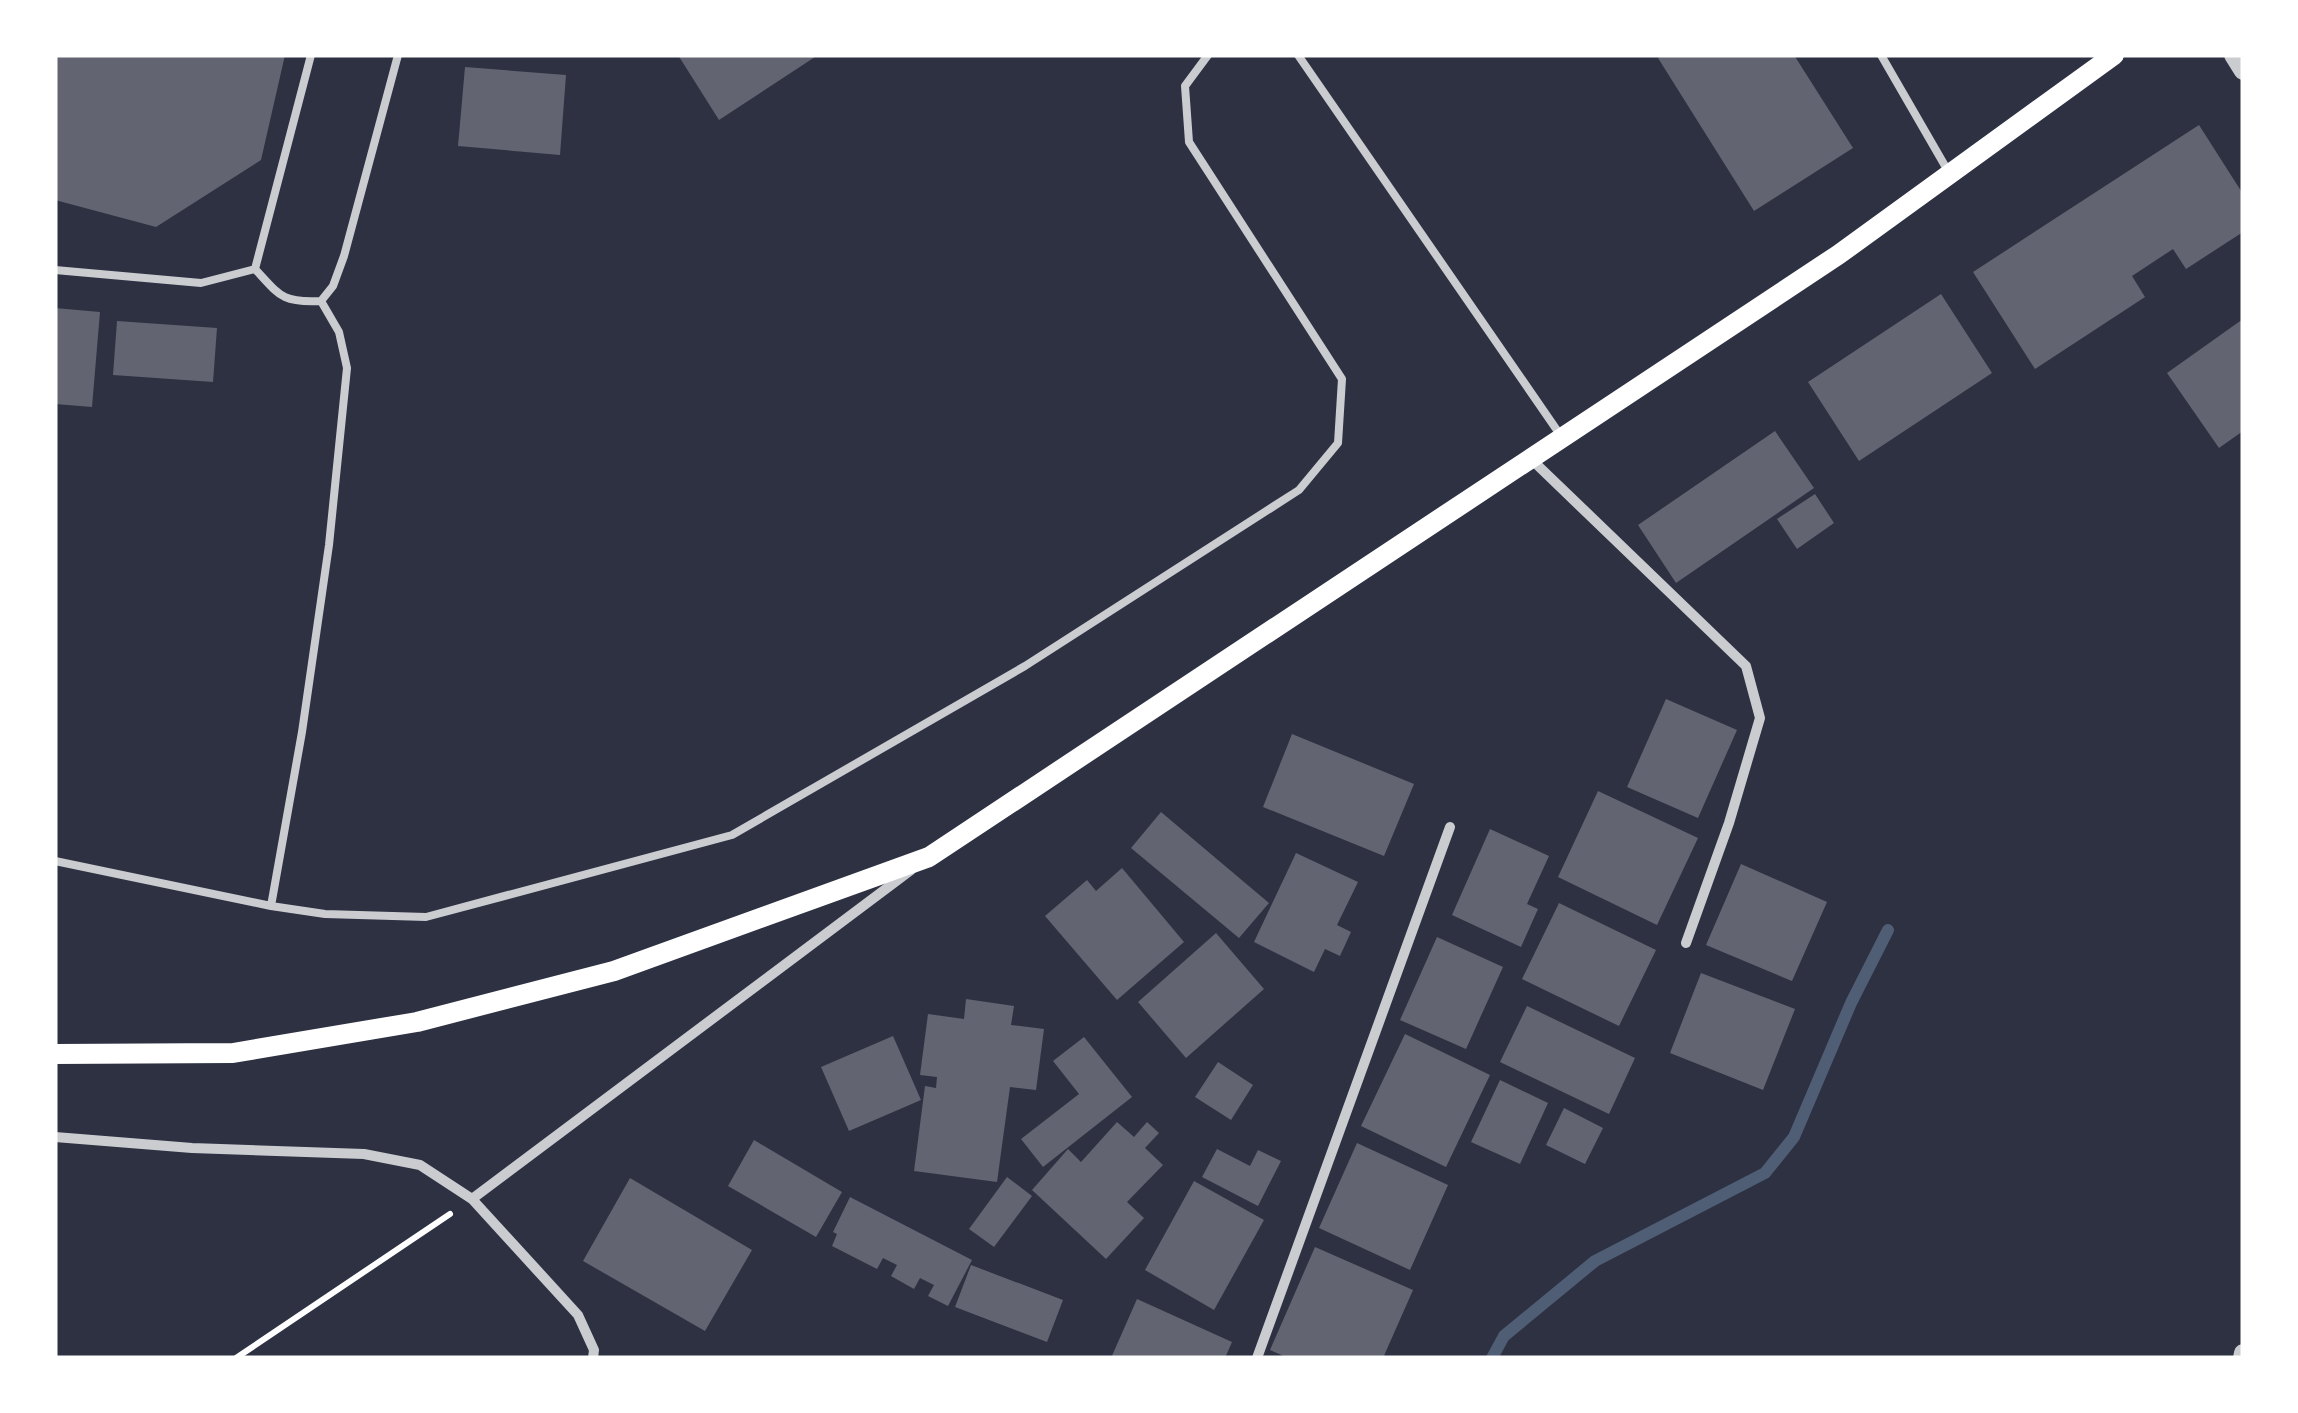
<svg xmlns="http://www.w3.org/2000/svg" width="2298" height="1413" font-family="Quicksand,sans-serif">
  <rect width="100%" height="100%" fill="#2d3142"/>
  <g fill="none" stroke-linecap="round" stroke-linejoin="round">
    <!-- stream -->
    <path stroke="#4f5d75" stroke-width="12" d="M1492,1358L1504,1336L1595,1261L1765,1173L1794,1137L1851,1003L1888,930"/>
  </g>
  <!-- building -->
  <path fill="#626471" d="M55,55H285L261,160L156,227L55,200Z
    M678,55H818L719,120Z
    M1663,55H1794L1853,148L1754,211L1658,58Z
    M465,67L566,75L560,155L458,146Z
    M2199,125L2243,194V232L2186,269L2173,249L2132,276L2145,297L2035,369L1973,272Z
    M1941,294L1992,373L1859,461L1808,382Z
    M55,308L100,312L92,407L55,404Z
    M2243,319V431L2219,448L2167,373Z
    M117,321L217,328L213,382L113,375Z
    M1775,431L1814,488L1676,583L1638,525Z
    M1815,494L1834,523L1797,549L1777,519Z
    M1666,699L1737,730L1698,818L1627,787Z
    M1292,734L1414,784L1384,856L1263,807Z
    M1598,791L1698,838L1657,925L1558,877Z
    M1161,812L1269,903L1239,938L1131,848Z
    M1490,829L1549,856L1527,904L1538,909L1521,947L1452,915Z
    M1296,853L1358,882L1337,925L1351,932L1340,956L1325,949L1314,972L1254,942Z
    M1741,864L1827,902L1792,981L1706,945Z
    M1122,868L1184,942L1117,1000L1045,916L1087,880L1096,891Z
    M1559,903L1656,950L1619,1026L1522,979Z
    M1216,933L1264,989L1186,1058L1138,1002Z
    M1437,937L1503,967L1466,1049L1400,1020Z
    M1701,973L1795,1009L1763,1090L1670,1053Z
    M966,999L1014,1006L1011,1025L1044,1029L1036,1090L1010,1087L997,1182L914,1171L925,1086L936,1088L937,1077L920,1075L928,1014L964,1019Z
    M1527,1006L1635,1058L1609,1114L1500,1062Z
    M1405,1034L1490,1075L1446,1167L1361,1126Z
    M893,1036L921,1100L849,1131L821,1067Z
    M1084,1037L1132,1097L1043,1167L1021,1139L1079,1094L1053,1061Z
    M1218,1062L1253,1085L1231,1120L1195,1097Z
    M1500,1080L1548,1103L1520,1164L1471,1142Z
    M1564,1108L1603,1128L1585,1164L1546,1145Z
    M1117,1122L1134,1137L1147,1122L1159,1133L1145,1148L1163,1165L1127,1202L1144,1218L1106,1259L1032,1190L1068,1149L1081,1162Z
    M754,1140L842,1192L816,1237L728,1186Z
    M1357,1143L1448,1185L1410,1270L1319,1228Z
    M1217,1149L1250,1166L1258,1150L1281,1161L1258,1206L1202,1177Z
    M1007,1177L1032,1196L994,1247L969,1229Z
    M630,1178L752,1250L705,1331L583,1261Z
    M1194,1181L1264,1220L1214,1310L1145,1270Z
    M850,1197L972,1260L948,1306L928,1296L934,1285L920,1278L914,1289L891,1276L897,1265L883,1258L877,1269L832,1246L837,1234L833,1232Z
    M1315,1247L1413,1290L1383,1358H1288L1270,1350Z
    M971,1265L1063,1300L1047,1342L955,1307Z
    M1137,1299L1232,1342L1225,1358H1111Z"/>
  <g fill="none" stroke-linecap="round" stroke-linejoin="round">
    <!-- path -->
    <path stroke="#fff" stroke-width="6" d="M236,1358L450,1214"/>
    <!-- service -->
    <path stroke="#caccd0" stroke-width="8" d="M1298,55L1561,436
      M1881,55L1948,171
      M255,269C280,296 282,303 321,301L333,286L344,256L398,55
      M55,270L201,283L255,269L311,55
      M55,861L271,906L325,914L426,917L732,835L1025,666L1299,490L1338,443L1342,379L1189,142L1185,86L1208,55
      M271,906L302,732L329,545L347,368L339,332L321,301"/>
    <!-- minor -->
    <path stroke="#caccd0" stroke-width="10" d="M1531,459L1746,666L1760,718L1729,823L1686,943
      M55,1137L192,1148L364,1154L420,1165L472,1199L578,1315L594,1350L593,1358
      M472,1199L911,870
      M1257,1358L1450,827"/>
    <!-- tertiary -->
    <path stroke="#caccd0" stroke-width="18" d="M2233,55L2243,71
      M2242,1358L2243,1353"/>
    <!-- secondary -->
    <path stroke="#fff" stroke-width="20" d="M55,1054L233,1053L417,1022L614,971L929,857L1838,255L2114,55"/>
  </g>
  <!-- border -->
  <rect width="2298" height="1413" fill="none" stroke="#ffffff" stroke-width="115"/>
</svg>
